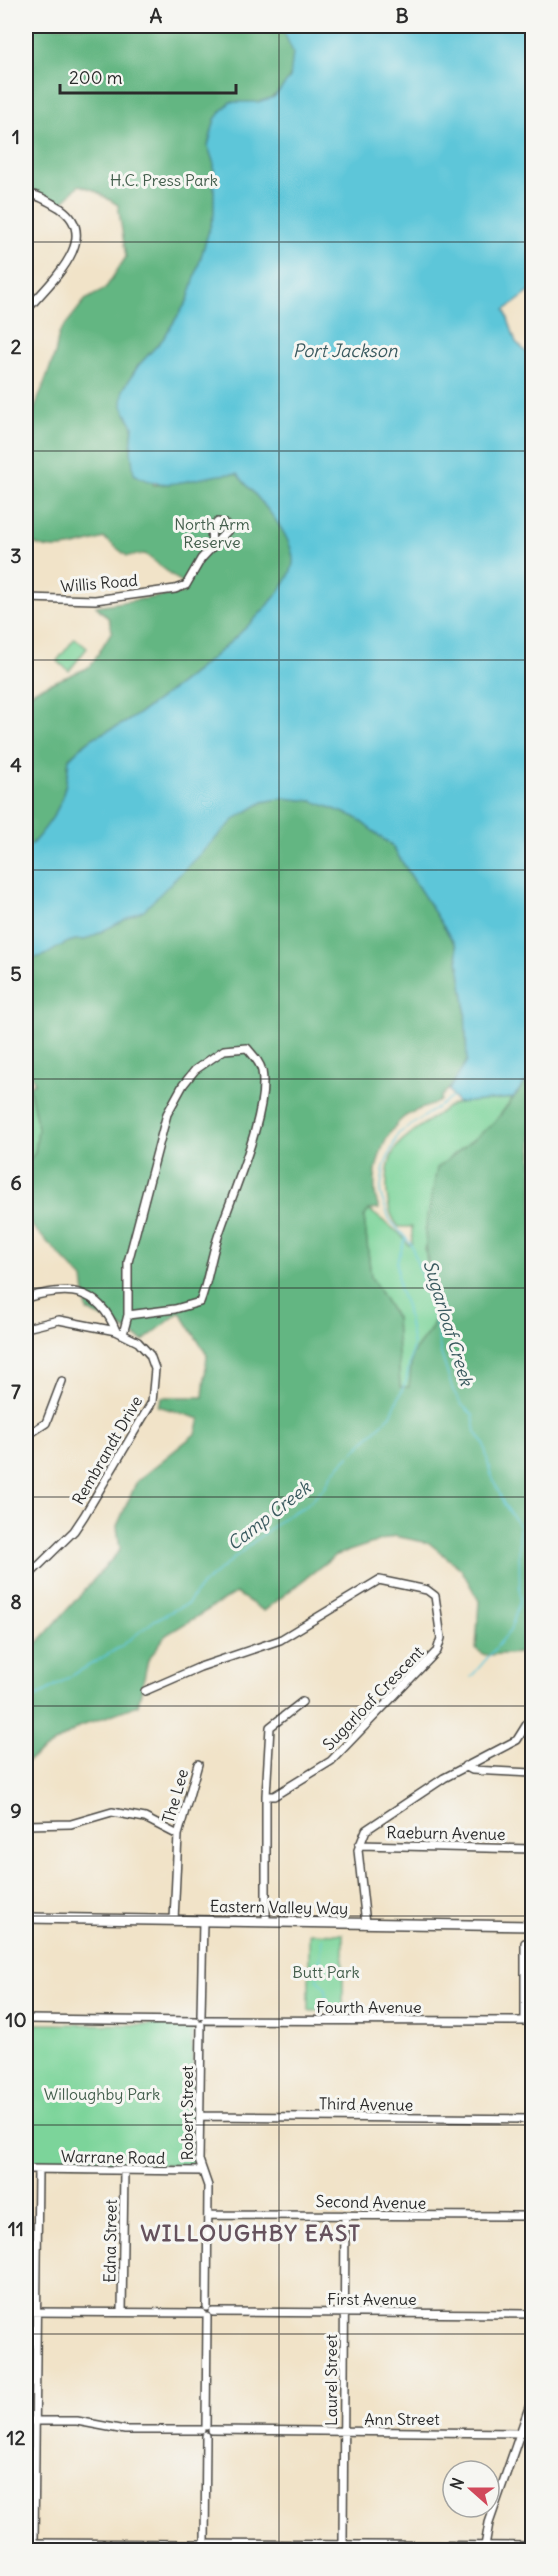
<svg xmlns="http://www.w3.org/2000/svg" width="558" height="2576" font-family="Delius,sans-serif">
  <rect width="100%" height="100%" fill="#f6f6f2"/>
  <filter id="ink" filterUnits="userSpaceOnUse"><feTurbulence type="fractalNoise" baseFrequency=".0167" numOctaves="2"/><feDisplacementMap in="SourceGraphic" scale="12" xChannelSelector="R" yChannelSelector="G"/><feConvolveMatrix kernelMatrix="1 2 1 2 8 2 1 2 1" color-interpolation-filters="sRGB"/></filter>
  <filter id="wash" filterUnits="userSpaceOnUse"><feTurbulence type="fractalNoise" baseFrequency=".008" numOctaves="4" result="noise"/><feDisplacementMap in="SourceGraphic" scale="24" xChannelSelector="R" yChannelSelector="G"/><feGaussianBlur stdDeviation="1.35" result="paint"/><feColorMatrix in="noise" values="0 0 0 0 0 0 0 0 0 0 0 0 0 0 0 0 0 1.4 0 .05"/><feComposite in="paint" operator="in"/></filter>
  <g filter="url(#wash)">
    <rect width="100%" height="100%" fill="#f1e3c8"/>
    <!-- green -->
    <path fill="#7bd49a" stroke="#538062" stroke-width="1.5" d="M75,638L87,648L69,671L57,661Z
      M29,1086L38,1128L35,1153L26,1164V1088Z
      M513,1098L494,1123L437,1169L425,1250L428,1267L435,1277L437,1315L431,1329L412,1354L409,1387H400L396,1318L371,1277L364,1217L369,1210L399,1233L409,1245L412,1243V1227H399C383,1210 383,1164 398,1145C402,1139 446,1107 454,1104C463,1101 500,1100 513,1098Z
      M309,1933L343,1934V2010L309,2011Z
      M26,2024L192,2025L193,2166L26,2162Z"/>
    <!-- forest -->
    <path fill="#64b682" stroke="#487056" stroke-width="1.5" d="M26,26H281C285,33 291,43 293,52C297,74 281,98 259,102C250,104 239,102 230,102L215,119L208,146L214,164V214L188,300L163,339L138,366L123,390L133,426L131,451L154,485C183,485 208,472 237,474C255,495 292,531 293,560C295,600 161,701 126,722C116,728 103,732 93,738C84,743 77,752 69,758C66,799 58,815 31,845H26V696L37,689L90,667L112,631L109,619L96,606L183,593L182,583L145,554L127,556L104,538C81,545 46,557 26,538V432L55,354L59,333L85,300L105,289L126,257L118,205L94,190L79,185L61,204L26,188Z
      M283,798L314,801L355,817L392,846L456,946L465,1003L467,1061L458,1079L441,1097V1100C430,1108 415,1108 403,1118C380,1138 368,1181 379,1209L369,1210L364,1217L371,1277L396,1318L400,1387H409L412,1354L431,1329L437,1315L435,1277L428,1267L425,1232L437,1168L494,1123L532,1074V1641L522,1653L485,1655L476,1649L479,1601L461,1569L429,1543L394,1536L334,1556L264,1611L236,1593L166,1635L148,1660L138,1705L79,1727L26,1762V1656L120,1550L117,1526L137,1481L196,1433L200,1419L158,1406L162,1397H203L207,1355L180,1312L143,1341L118,1325L87,1311L83,1279L26,1220V1164L35,1153L38,1128L29,1086L35,1083L30,1072L26,1074V960C32,958 43,957 49,953C58,947 73,937 85,940L114,925L236,818L263,802Z"/>
    <!-- water -->
    <path fill="#5dc6d9" stroke="#447882" stroke-width="1.5" d="M281,26H532V290L505,310L516,342L532,358V1074L513,1098L457,1103L449,1090L467,1061L465,1003L456,946L392,846L355,817L313,801L283,798L263,802L236,818L144,910L85,940C73,937 58,947 49,953C43,957 32,958 26,960V845H31C58,815 66,799 69,759C76,752 84,744 93,738C103,732 116,728 126,722C161,701 295,600 293,560C292,532 255,495 237,474C199,472 169,497 134,474L131,451L133,426L122,406L123,390L138,366L163,339L188,300L214,214V164L208,146L215,119L230,102H258L274,97L290,78L293,52Z"/>
    <g fill="none" stroke-linecap="round" stroke-linejoin="round">
      <!-- stream -->
      <path stroke="#5dc6d9" stroke-width="1.5" d="M453,1097L398,1134L384,1167L380,1193L390,1220L411,1244L434,1314L441,1354L453,1390L461,1404L473,1415L476,1432L484,1444L490,1472L504,1504L519,1526L520,1601L510,1631L471,1677
        M26,1703L120,1647L155,1620L188,1603L202,1585L258,1538L289,1514L304,1507L325,1487L334,1471L391,1415L406,1381L413,1346L406,1306L399,1288L397,1262L405,1239
        M323,1938L317,1980L326,1989V2010"/>
    </g>
  </g>
  <g filter="url(#ink)">
    <g fill="none" stroke-linecap="round" stroke-linejoin="round">
      <defs>
        <path id="minor" d="M26,194C38,194 49,202 60,208C104,238 47,285 26,311
          M26,598L95,600L175,589L186,585L201,559L228,530L225,524L218,522C210,529 211,535 212,545
          M26,1298C67,1286 98,1286 116,1331
          M26,1328L59,1320L116,1331L138,1342L150,1355L155,1369L152,1402L84,1516L74,1531L26,1578
          M123,1334L128,1315V1262L167,1114L183,1085L195,1070L224,1050L247,1048C253,1055 260,1062 262,1071C270,1112 230,1198 217,1240C210,1261 208,1282 200,1302L175,1309L128,1315
          M26,1436L46,1423L62,1381
          M145,1691L200,1667L280,1640L379,1580L427,1590L435,1596L441,1638L437,1651L331,1761L274,1796H266V1922
          M465,1766L472,1770L532,1773
          M266,1796L270,1727L302,1702
          M26,1825L71,1824L112,1812L145,1818L178,1835L174,1920
          M178,1835L198,1764
          M359,1845L532,1849
          M366,1924L358,1850L366,1830L444,1778L517,1740L532,1716
          M201,2015L203,1921
          M26,2019L196,2021
          M206,2020L532,2021
          M525,2021V1943
          M201,2025L199,2160L208,2186L207,2307
          M200,2116L532,2119
          M26,2169L201,2171
          M209,2215L532,2216
          M26,2312L202,2313
          M122,2312L124,2171
          M213,2312L532,2314
          M26,2421H77L125,2430H201
          M206,2426L207,2317
          M212,2430L521,2433
          M26,2543L532,2546
          M34,2543L38,2170
          M205,2543L206,2436
          M343,2544L345,2215
          M485,2546L489,2523L532,2399"/>
        <path id="major" d="M26,1918L532,1926"/>
      </defs>
      <!-- minor casing -->
      <use href="#minor" stroke="#494743" stroke-width="10"/>
      <!-- major casing -->
      <use href="#major" stroke="#494743" stroke-width="12"/>
      <!-- minor -->
      <use href="#minor" stroke="#fff" stroke-width="7"/>
      <!-- major -->
      <use href="#major" stroke="#fff" stroke-width="9"/>
    </g>
  </g>
  <!-- grid -->
  <path fill="none" stroke="#2b2b2b" stroke-width="1.5" stroke-opacity="0.55" d="M279,26V2550M26,242H532M26,451H532M26,660H532M26,870H532M26,1079H532M26,1288H532M26,1497H532M26,1706H532M26,1916H532M26,2125H532M26,2334H532"/>
  <g text-anchor="middle" stroke-width="6" stroke-linejoin="round" paint-order="stroke">
    <!-- park labels -->
    <g font-size="16" fill="#435e4c" stroke="#f6f6f2">
      <text x="164" y="186">H.C. Press Park</text>
      <text x="212" y="530">North Arm<tspan x="212" dy="18">Reserve</tspan></text>
      <text x="326" y="1978">Butt Park</text>
      <text x="102" y="2100">Willoughby Park</text>
    </g>
    <!-- street labels -->
    <g font-size="16" fill="#2b2b2b" stroke="#f6f6f2">
      <text transform="translate(99 583) rotate(-5)" y="6">Willis Road</text>
      <text transform="translate(107 1450) rotate(-60)" y="6">Rembrandt Drive</text>
      <text transform="translate(373 1698) rotate(-46)" y="6">Sugarloaf Crescent</text>
      <text transform="translate(175 1796) rotate(-74)" y="6">The Lee</text>
      <text transform="translate(446 1833) rotate(1)" y="6">Raeburn Avenue</text>
      <text transform="translate(279 1907) rotate(1)" y="6">Eastern Valley Way</text>
      <text x="369" y="2013">Fourth Avenue</text>
      <text transform="translate(366 2104) rotate(1)" y="6">Third Avenue</text>
      <text transform="translate(187 2113) rotate(-90)" y="6">Robert Street</text>
      <text transform="translate(113 2157) rotate(1)" y="6">Warrane Road</text>
      <text transform="translate(371 2202) rotate(1)" y="6">Second Avenue</text>
      <text transform="translate(110 2241) rotate(-89)" y="6">Edna Street</text>
      <text x="372" y="2305">First Avenue</text>
      <text transform="translate(331 2380) rotate(-90)" y="6">Laurel Street</text>
      <text x="402" y="2425">Ann Street</text>
    </g>
    <!-- water labels -->
    <g font-size="18" font-style="italic" fill="#3a5a5f" stroke="#f6f6f2">
      <text x="345" y="357">Port Jackson</text>
      <text transform="translate(448 1323) rotate(73)" y="6">Sugarloaf Creek</text>
      <text transform="translate(269 1516) rotate(-38)" y="6">Camp Creek</text>
    </g>
    <!-- district labels -->
    <g font-size="22" font-weight="bold" letter-spacing="1.5" fill="#65525d" stroke="#f6f6f2">
      <text x="251" y="2241">WILLOUGHBY EAST</text>
    </g>
  </g>
  <!-- margin -->
  <rect width="558" height="2576" fill="none" stroke="#f6f6f2" stroke-width="66"/>
  <!-- north arrow -->
  <g transform="translate(471 2489) rotate(291)"><circle r="28" fill="#f6f6f2" stroke="#a5a5a2" stroke-width="1.5"/>
  <path d="M0-4.5L10 22L0 15L-10 22Z" fill="#d1495b"/>
  <text y="-9" font-size="16" font-weight="bold" text-anchor="middle" fill="#2b2b2b">N</text>
  </g>
  <!-- scale -->
  <path d="M60 84v9h176v-9" fill="none" stroke="#2b2b2b" stroke-width="3"/>
  <text x="69" y="84" font-size="18" fill="#2b2b2b" stroke="#f6f6f2" stroke-width="4.5" paint-order="stroke">200 m</text>
  <rect x="33" y="33" width="492" height="2510" fill="none" stroke="#2b2b2b" stroke-width="2"/>
  <g font-size="20" text-anchor="middle" font-weight="bold" fill="#2b2b2b">
    <text x="156" y="23">A</text>
    <text x="402" y="23">B</text>
    <text x="16" y="144">1</text>
    <text x="16" y="354">2</text>
    <text x="16" y="563">3</text>
    <text x="16" y="772">4</text>
    <text x="16" y="981">5</text>
    <text x="16" y="1190">6</text>
    <text x="16" y="1399">7</text>
    <text x="16" y="1609">8</text>
    <text x="16" y="1818">9</text>
    <text x="16" y="2027">10</text>
    <text x="16" y="2236">11</text>
    <text x="16" y="2445">12</text>
  </g>
</svg>
